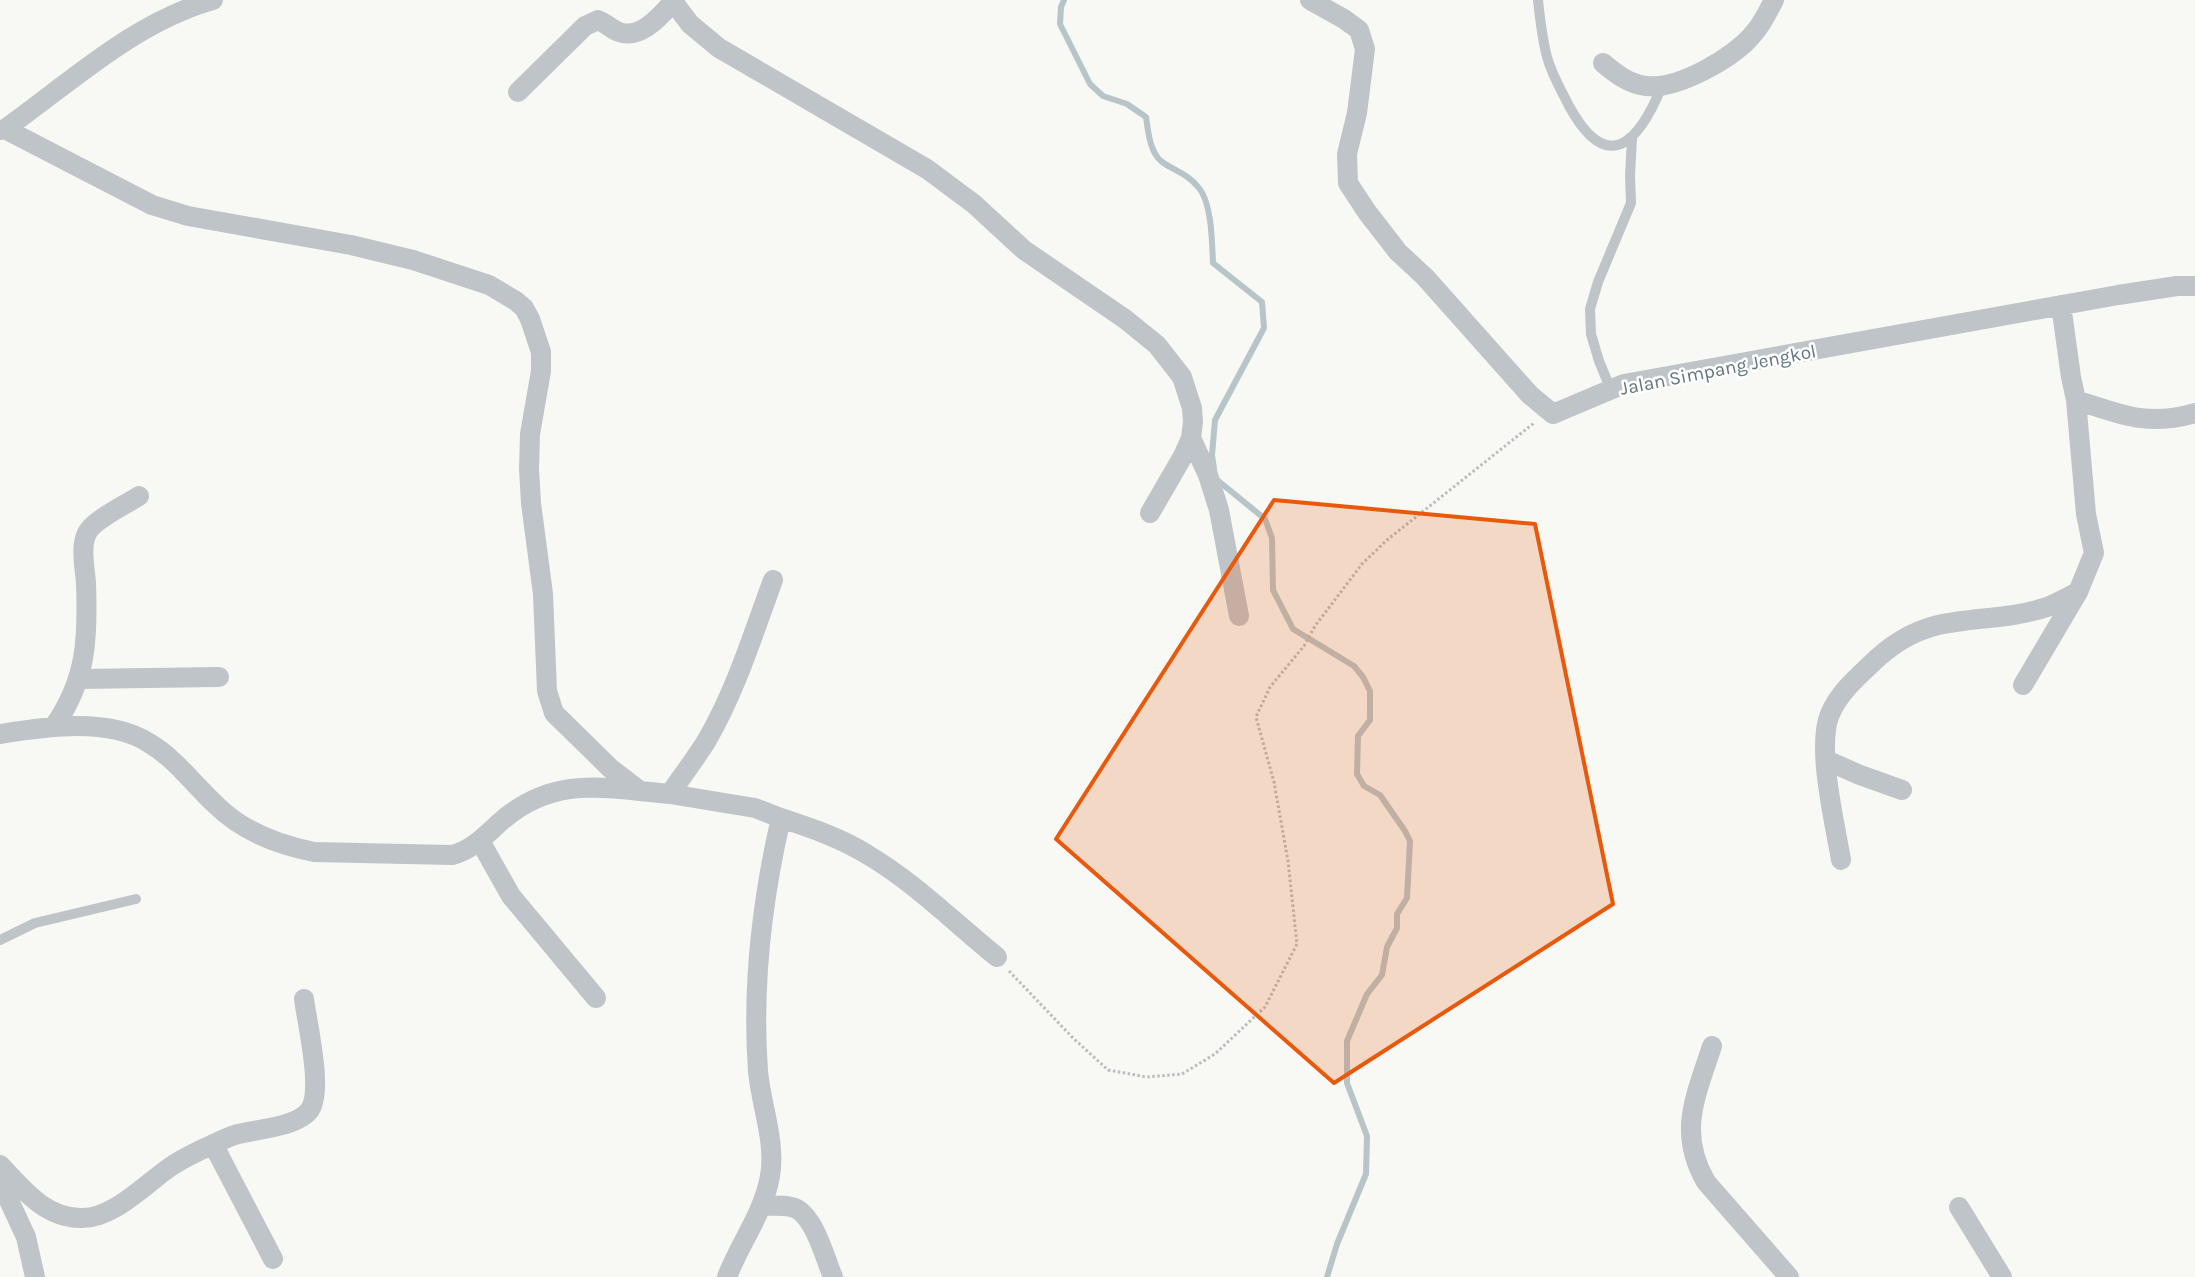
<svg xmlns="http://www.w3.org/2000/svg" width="2195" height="1277" font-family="Karla,sans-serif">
  <rect width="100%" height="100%" fill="#f8f8f5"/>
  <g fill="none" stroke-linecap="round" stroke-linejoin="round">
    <!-- stream -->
    <path stroke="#b7c5c8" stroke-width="6" d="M1064,0L1061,7L1060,24L1090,84L1103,96L1127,104L1146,117C1148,131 1150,152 1161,161C1174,171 1187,173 1199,188C1212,204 1212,243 1213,263L1262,302L1264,328L1215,420L1212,455L1214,469
      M1216,479L1265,519L1272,538L1273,590L1293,629L1354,666L1363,677L1370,691V720L1358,736L1357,774L1364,786L1380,795L1405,831L1410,841L1407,898L1397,914V928L1387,947L1382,975L1367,994L1347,1041V1083L1367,1136L1366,1174L1337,1244L1327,1277"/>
    <!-- path -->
    <path stroke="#b9bdc0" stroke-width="3" stroke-dasharray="2.5 2.5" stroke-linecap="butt" d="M1009,971L1073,1038L1108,1070L1147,1077L1182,1074L1215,1054L1265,1007L1297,944L1288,861L1274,782L1256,717L1270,687L1304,646L1315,626L1362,564L1387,540L1534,423"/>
    <!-- lane -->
    <path stroke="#bfc4c8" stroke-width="10" d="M1538,0C1540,19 1542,38 1547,57C1552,75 1561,90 1569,106C1608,177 1639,142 1662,86
      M1611,390L1599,361L1591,334L1590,309L1598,282L1631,203L1630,176L1632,138
      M0,940L35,923L136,899"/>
    <!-- street -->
    <path stroke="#bfc4c8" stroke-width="20" d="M672,0L690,24L719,48L927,169L974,204L1024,250L1125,319L1157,345L1182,377L1192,408L1193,422L1191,438L1183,456L1150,513
      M1310,0L1344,19L1359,30L1365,49L1357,113L1347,154L1348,183L1367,212L1398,252L1425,277L1530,395L1553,414L1624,384L2118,295L2177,286H2195
      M1603,63C1616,74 1629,84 1646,86C1678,90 1735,57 1754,33C1763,23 1768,11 1774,0
      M518,92L585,26L598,20C606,23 611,29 619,32C641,40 661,15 673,2
      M5,129L152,205L188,216L351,245L413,260L489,285L516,301L524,308L530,319L541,352V371L530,434L529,469L531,503L543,594L547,691L554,713L610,768L640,791L670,794L755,808L781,818C762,900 752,987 758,1071C761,1106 776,1141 770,1176C764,1212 740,1243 727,1277
      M0,130L5,129C71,82 133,23 213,0
      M2076,400C2121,414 2146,427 2195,413
      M1191,438L1208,475L1219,510L1239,616
      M79,679L219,677
      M2023,685L2078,592
      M55,725C87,678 88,638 86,583C85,568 80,547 87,533C93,520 127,504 139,496
      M0,734C45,727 108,717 149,743C175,758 194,785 216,805C242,831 279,845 314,852L452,855C475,849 488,832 505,818C548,783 588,785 640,791
      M1826,760L1860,775L1902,790
      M670,794C682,776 696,758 707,740C736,690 753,634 773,580
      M781,818C811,828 841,838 868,855C914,882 956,924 997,957
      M480,841L511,896L596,998
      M1841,860C1835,823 1816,747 1830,714C1838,695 1853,681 1868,667C1889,646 1910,632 1938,625C1974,617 2012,619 2047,607C2057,603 2068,597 2078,592L2094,553L2086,514L2076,400L2071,377L2061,305
      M1712,1046C1696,1096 1677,1132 1706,1182L1789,1277
      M213,1144L273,1259
      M0,1165C23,1189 44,1217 80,1218C113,1220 147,1182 173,1165C186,1157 200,1150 214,1144C222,1140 230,1136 238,1134C258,1129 296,1127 309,1111C324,1093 307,1023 304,999
      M0,1181L26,1237L35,1277
      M762,1206C773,1206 787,1204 797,1209C815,1219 825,1258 833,1277
      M1959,1207L2002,1277"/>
  </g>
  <!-- marked area -->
  <path fill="#e8590c" fill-opacity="0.2" stroke="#e8590c" stroke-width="4" stroke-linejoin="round" d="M1274,500L1535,524L1613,904L1334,1083L1056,839Z"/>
  <g text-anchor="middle" stroke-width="5" stroke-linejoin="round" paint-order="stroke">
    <!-- street labels -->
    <g font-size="19" fill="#637680" stroke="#fff">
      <text transform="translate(1718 369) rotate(-11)" y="7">Jalan Simpang Jengkol</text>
    </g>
  </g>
</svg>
